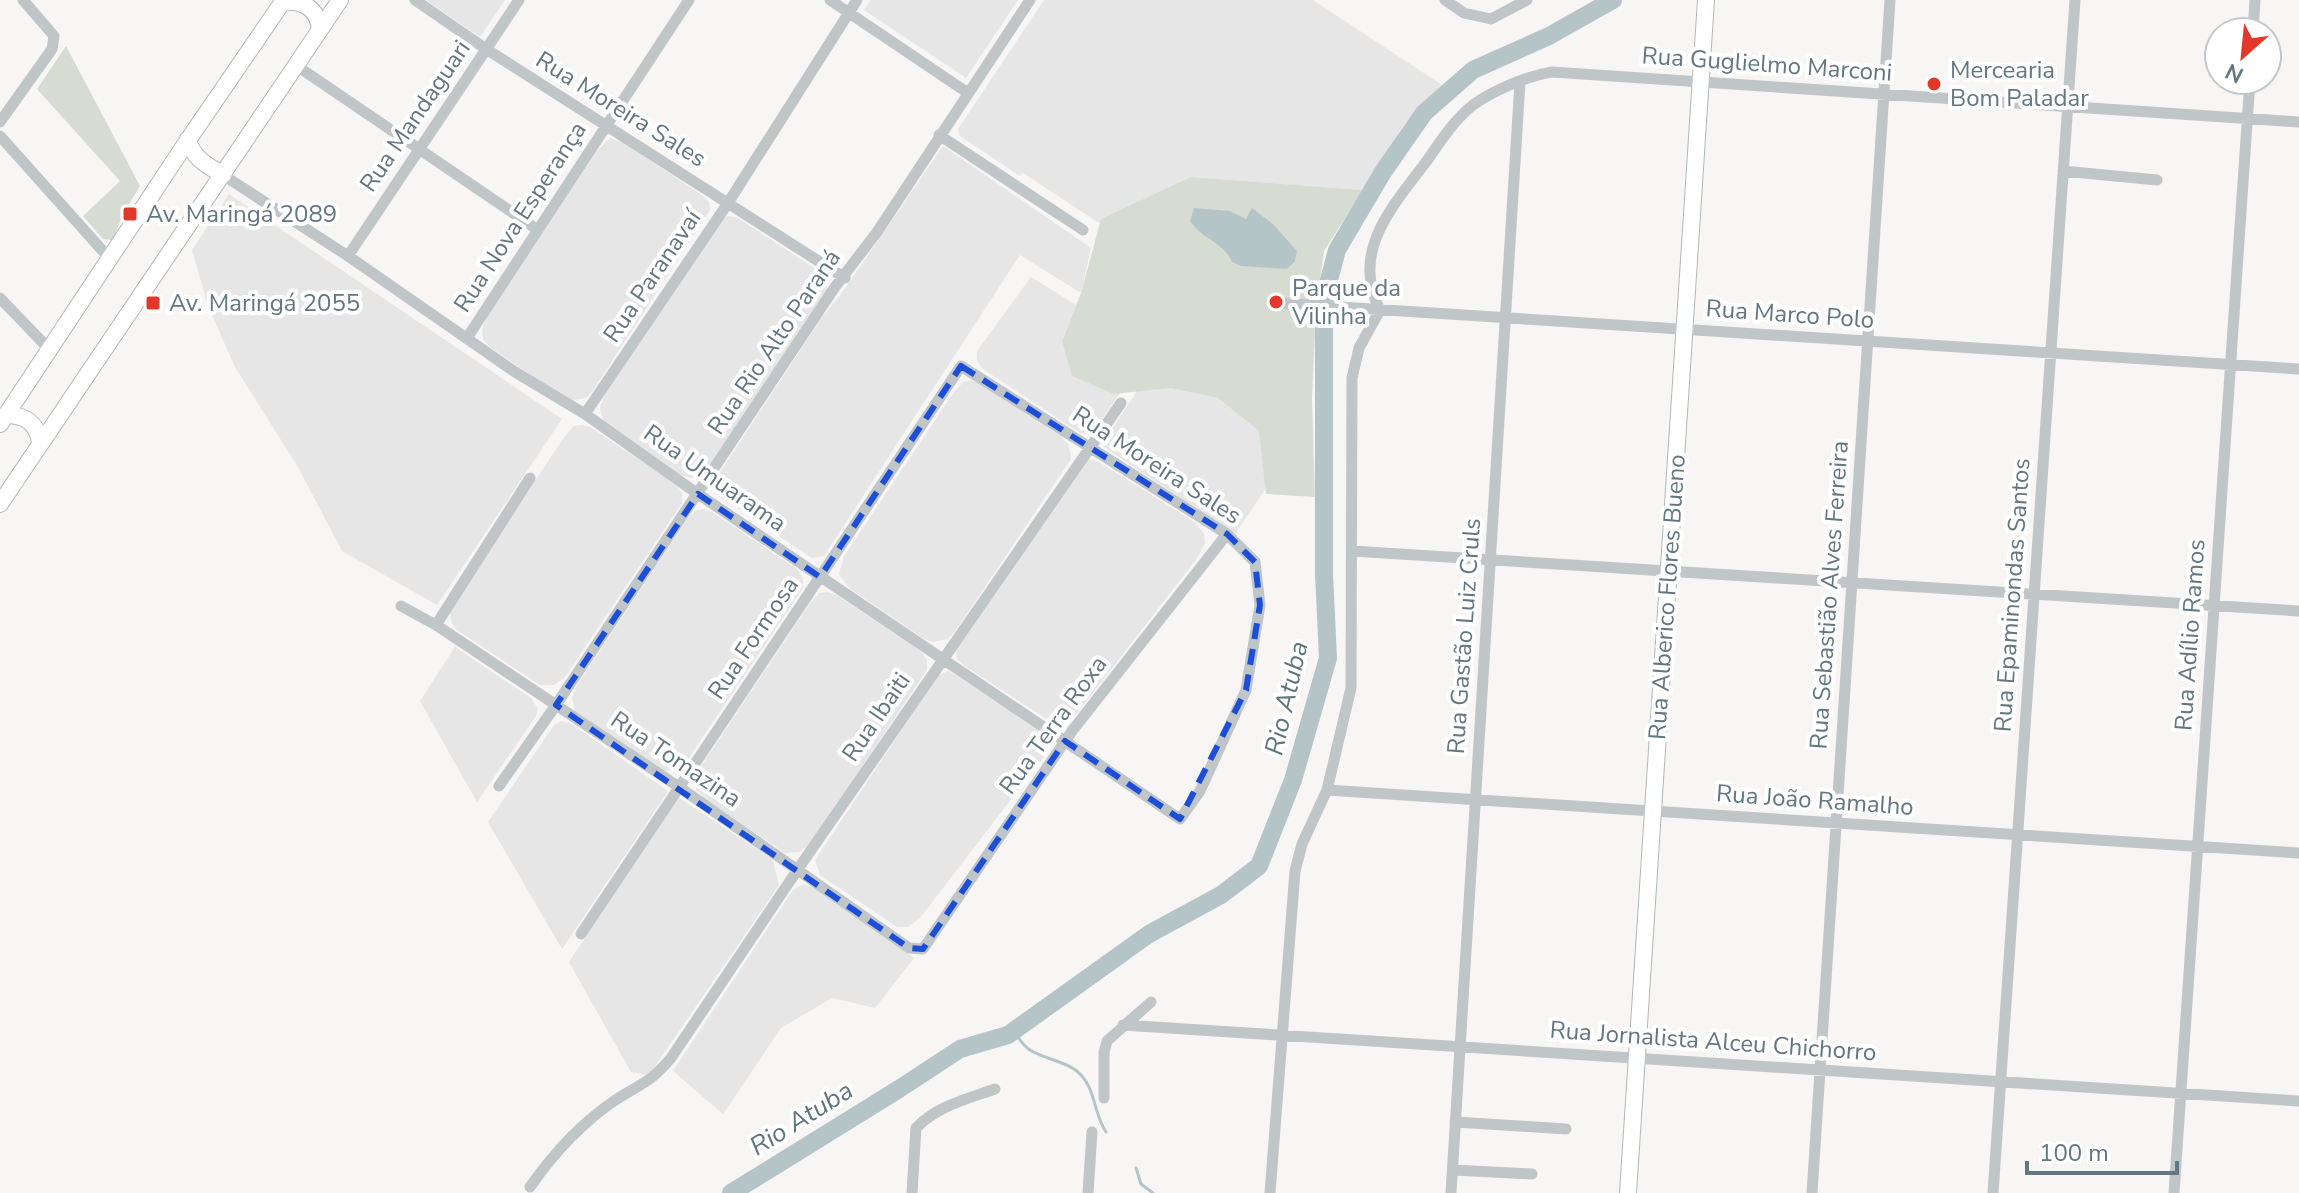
<svg xmlns="http://www.w3.org/2000/svg" width="2299" height="1193" font-family="'Nunito Sans',sans-serif">
  <rect width="100%" height="100%" fill="#f7f6f4"/>
  <!-- built -->
  <path fill="#e5e6e5" d="M426,0H505L480,37Z
    M871,0H1018L966,78L864,10Z
    M1044,0H1313L1442,85L1405,123L1363,190L1191,177L1099,223L1023,173L1020,176L960,136L958,129Z
    M610,138L624,143L702,195L709,202L710,210L592,392L586,398L572,400L563,398L489,346L483,339L482,330L487,317L597,151Z
    M943,146L1091,248L1081,293L1020,255L824,556L812,558L718,496L715,490V480L822,317L839,297Z
    M229,194L562,419L437,605L342,551L298,467L235,367L208,306L192,250Z
    M728,216L738,218L820,272L827,280V290L704,475L690,478L681,475L603,420L600,408L605,394L723,218Z
    M1031,277L1076,305L1062,340L1120,393L1091,435L1080,433L983,369L977,360V351Z
    M971,380L979,383L1062,437L1069,446L1071,459L954,633L947,639L933,642L924,639L849,588L839,574L844,556L954,392L963,382Z
    M1170,388L1218,398L1260,431L1266,488L1235,534L1104,447L1105,440L1137,391Z
    M582,425L590,427L676,484L682,493V503L565,677L554,685H540L457,630L452,623L450,614L455,600L565,436L574,426Z
    M1089,459L1099,462L1196,523L1204,534L1205,543L1198,557L1075,716L1062,724L1045,718L965,666L957,659L956,651Z
    M703,509L712,512L797,569L803,578V588L686,762L680,768L666,771L657,768L575,711L572,698L577,685L686,521L695,511Z
    M827,592L835,594L921,651L927,660V670L810,844L799,852L785,853L705,799L696,790L695,781L700,768L810,603L819,593Z
    M455,647L531,698L538,709L536,716L477,802L420,701Z
    M949,671L1046,735L1050,745L1045,755L920,918L908,927H897L820,875L815,860L934,681L939,675Z
    M561,721L570,723L668,791L562,949L488,822L554,725Z
    M678,797L773,860L779,885L649,1075L631,1072L569,962Z
    M804,884L814,888L914,958L875,1008L832,998L781,1028L723,1114L673,1071L793,890Z"/>
  <!-- green -->
  <path fill="#d7dcd3" d="M66,46L140,186L123,214L113,240L103,239L83,216L120,181L37,89Z
    M1191,177L1363,190L1324,251L1316,310L1312,398L1315,497L1266,494L1259,431L1218,398L1170,388L1114,394L1072,376L1062,341L1081,293L1101,219Z"/>
  <!-- water -->
  <path fill="#b5c5c7" d="M1194,208L1230,211L1246,219L1252,208L1273,224L1297,251L1295,261L1287,269L1241,266L1232,262C1224,242 1203,240 1190,221Z"/>
  <g fill="none" stroke-linecap="round" stroke-linejoin="round">
    <!-- stream -->
    <path stroke="#b5c5c7" stroke-width="3" d="M1014,1031C1019,1038 1022,1045 1030,1050C1046,1060 1068,1061 1081,1075C1096,1091 1094,1115 1106,1132
      M1136,1168L1141,1184L1153,1193"/>
    <!-- river -->
    <path stroke="#b5c5c7" stroke-width="18" d="M731,1193L899,1089L960,1049L1008,1035L1149,934L1221,895L1259,866L1293,780L1328,658L1324,574V299L1337,250L1383,172L1424,113L1473,70L1549,36L1613,0"/>
    <defs>
      <path id="secondary" d="M1628,1193L1706,0"/>
      <path id="primary" d="M283,2C304,0 318,9 320,30
        M188,139C192,158 208,166 223,175
        M6,415C25,415 37,423 40,442
        M0,424L186,143L284,0
        M0,504L340,0"/>
    </defs>
    <!-- secondary casing -->
    <use href="#secondary" stroke="#b0b8bb" stroke-width="18"/>
    <!-- primary casing -->
    <use href="#primary" stroke="#b1b8ba" stroke-width="18"/>
    <!-- street -->
    <path stroke="#c0c5c8" stroke-width="11" d="M415,0L486,49L845,278
      M830,0L968,93
      M1445,0L1464,13L1491,19L1527,0
      M2253,32L2255,0
      M297,66L538,230
      M0,122L52,49L54,36L23,0
      M939,135L1083,230
      M0,136L110,259
      M2063,171L2157,180
      M223,175L348,256L515,372L585,414L698,494L1180,819L1200,791L1246,690L1260,605L1255,562L1227,534L961,366C834,555 707,744 581,934
      M348,256L519,0
      M0,298L49,349
      M1278,303L2299,369
      M467,338L689,0
      M585,414L728,203L857,0
      M1352,551L2299,611
      M401,606L436,625L679,787L909,948L923,949L1072,731L1227,534
      M436,625L530,478
      M499,786L556,705L835,287L877,232L1030,0
      M1327,790L2299,853
      M1123,1025L2299,1101
      M1104,1098V1053L1107,1041L1151,1002
      M1455,1122L1566,1129
      M1453,1170L1532,1174
      M530,1187C553,1154 584,1121 617,1099C642,1083 650,1083 671,1058L798,869L1121,403
      M912,1193L916,1128C937,1106 967,1099 995,1089
      M1088,1193L1092,1132
      M1270,1193L1295,871L1302,844L1327,790L1351,688L1352,378L1359,348L1380,310C1350,252 1392,207 1426,162C1440,142 1454,120 1473,105C1494,90 1527,76 1552,72L2299,122
      M1451,1193L1520,82
      M1812,1193L1890,0
      M1993,1193L2075,0
      M2174,1193L2250,80"/>
    <!-- secondary -->
    <use href="#secondary" stroke="#fff" stroke-width="16"/>
    <!-- primary -->
    <use href="#primary" stroke="#fff" stroke-width="16"/>
  </g>
  <!-- marked area -->
  <path fill="none" stroke="#1d4ed8" stroke-width="6" stroke-dasharray="16 10" stroke-linejoin="round" d="M961,366L1227,534L1255,562L1260,605L1246,690L1180,819L1065,741L923,949L909,948L556,705L698,494L820,577Z"/>
  <!-- markers -->
  <g fill="#e23729" stroke="#fff" stroke-width="3">
    <circle cx="1934" cy="84" r="8"/>
    <rect x="122" y="206" width="16" height="16" rx="4"/>
    <circle cx="1276" cy="302" r="8"/>
    <rect x="145" y="295" width="16" height="16" rx="4"/>
  </g>
  <g text-anchor="middle" stroke-width="8" stroke-linejoin="round" paint-order="stroke">
    <!-- street labels -->
    <g font-size="24" fill="#62777f" stroke="#fff">
      <text transform="translate(1767 64) rotate(4)" y="8">Rua Guglielmo Marconi</text>
      <text transform="translate(621 109) rotate(32)" y="8">Rua Moreira Sales</text>
      <text transform="translate(415 116) rotate(-56)" y="8">Rua Mandaguari</text>
      <text transform="translate(520 217) rotate(-57)" y="8">Rua Nova Esperança</text>
      <text transform="translate(652 276) rotate(-56)" y="8">Rua Paranavaí</text>
      <text transform="translate(1790 314) rotate(4)" y="8">Rua Marco Polo</text>
      <text transform="translate(774 342) rotate(-56)" y="8">Rua Rio Alto Paraná</text>
      <text transform="translate(1157 465) rotate(33)" y="8">Rua Moreira Sales</text>
      <text transform="translate(715 478) rotate(35)" y="8">Rua Umuarama</text>
      <text transform="translate(1829 595) rotate(-86)" y="8">Rua Sebastião Alves Ferreira</text>
      <text transform="translate(2012 595) rotate(-86)" y="8">Rua Epaminondas Santos</text>
      <text transform="translate(1667 597) rotate(-86)" y="8">Rua Alberico Flores Bueno</text>
      <text transform="translate(2190 635) rotate(-86)" y="8">Rua Adílio Ramos</text>
      <text transform="translate(1464 636) rotate(-86)" y="8">Rua Gastão Luiz Cruls</text>
      <text transform="translate(753 638) rotate(-56)" y="8">Rua Formosa</text>
      <text transform="translate(876 717) rotate(-56)" y="8">Rua Ibaiti</text>
      <text transform="translate(1053 725) rotate(-54)" y="8">Rua Terra Roxa</text>
      <text transform="translate(676 759) rotate(34)" y="8">Rua Tomazina</text>
      <text transform="translate(1815 800) rotate(4)" y="8">Rua João Ramalho</text>
      <text transform="translate(1713 1041) rotate(4)" y="8">Rua Jornalista Alceu Chichorro</text>
    </g>
    <!-- poi labels -->
    <g font-size="24" fill="#62777f" stroke="#fff" text-anchor="start">
      <text x="1950" y="78">Mercearia<tspan x="1950" dy="28">Bom Paladar</tspan></text>
      <text x="146" y="222">Av. Maringá 2089</text>
      <text x="1292" y="296">Parque da<tspan x="1292" dy="28">Vilinha</tspan></text>
      <text x="169" y="311">Av. Maringá 2055</text>
    </g>
    <!-- water labels -->
    <g font-size="26" font-style="italic" fill="#5d767a" stroke="#fff">
      <text transform="translate(1286 698) rotate(-77)" y="9">Rio Atuba</text>
      <text transform="translate(801 1118) rotate(-32)" y="9">Rio Atuba</text>
    </g>
  </g>
  <!-- north arrow -->
  <g transform="translate(2243 56) rotate(207)"><circle r="38" fill="#ffffff" stroke="#c0c9cc" stroke-width="2"/>
  <path d="M0-6L14 30L0 20L-14 30Z" fill="#e23729"/>
  <text y="-12" font-size="22" font-weight="bold" text-anchor="middle" fill="#62777f">N</text>
  </g>
  <!-- scale -->
  <path d="M2027 1161v12h150v-12" fill="none" stroke="#62777f" stroke-width="4"/>
  <text x="2039" y="1161" font-size="24" fill="#62777f" stroke="#ffffff" stroke-width="6" paint-order="stroke">100 m</text>
</svg>
